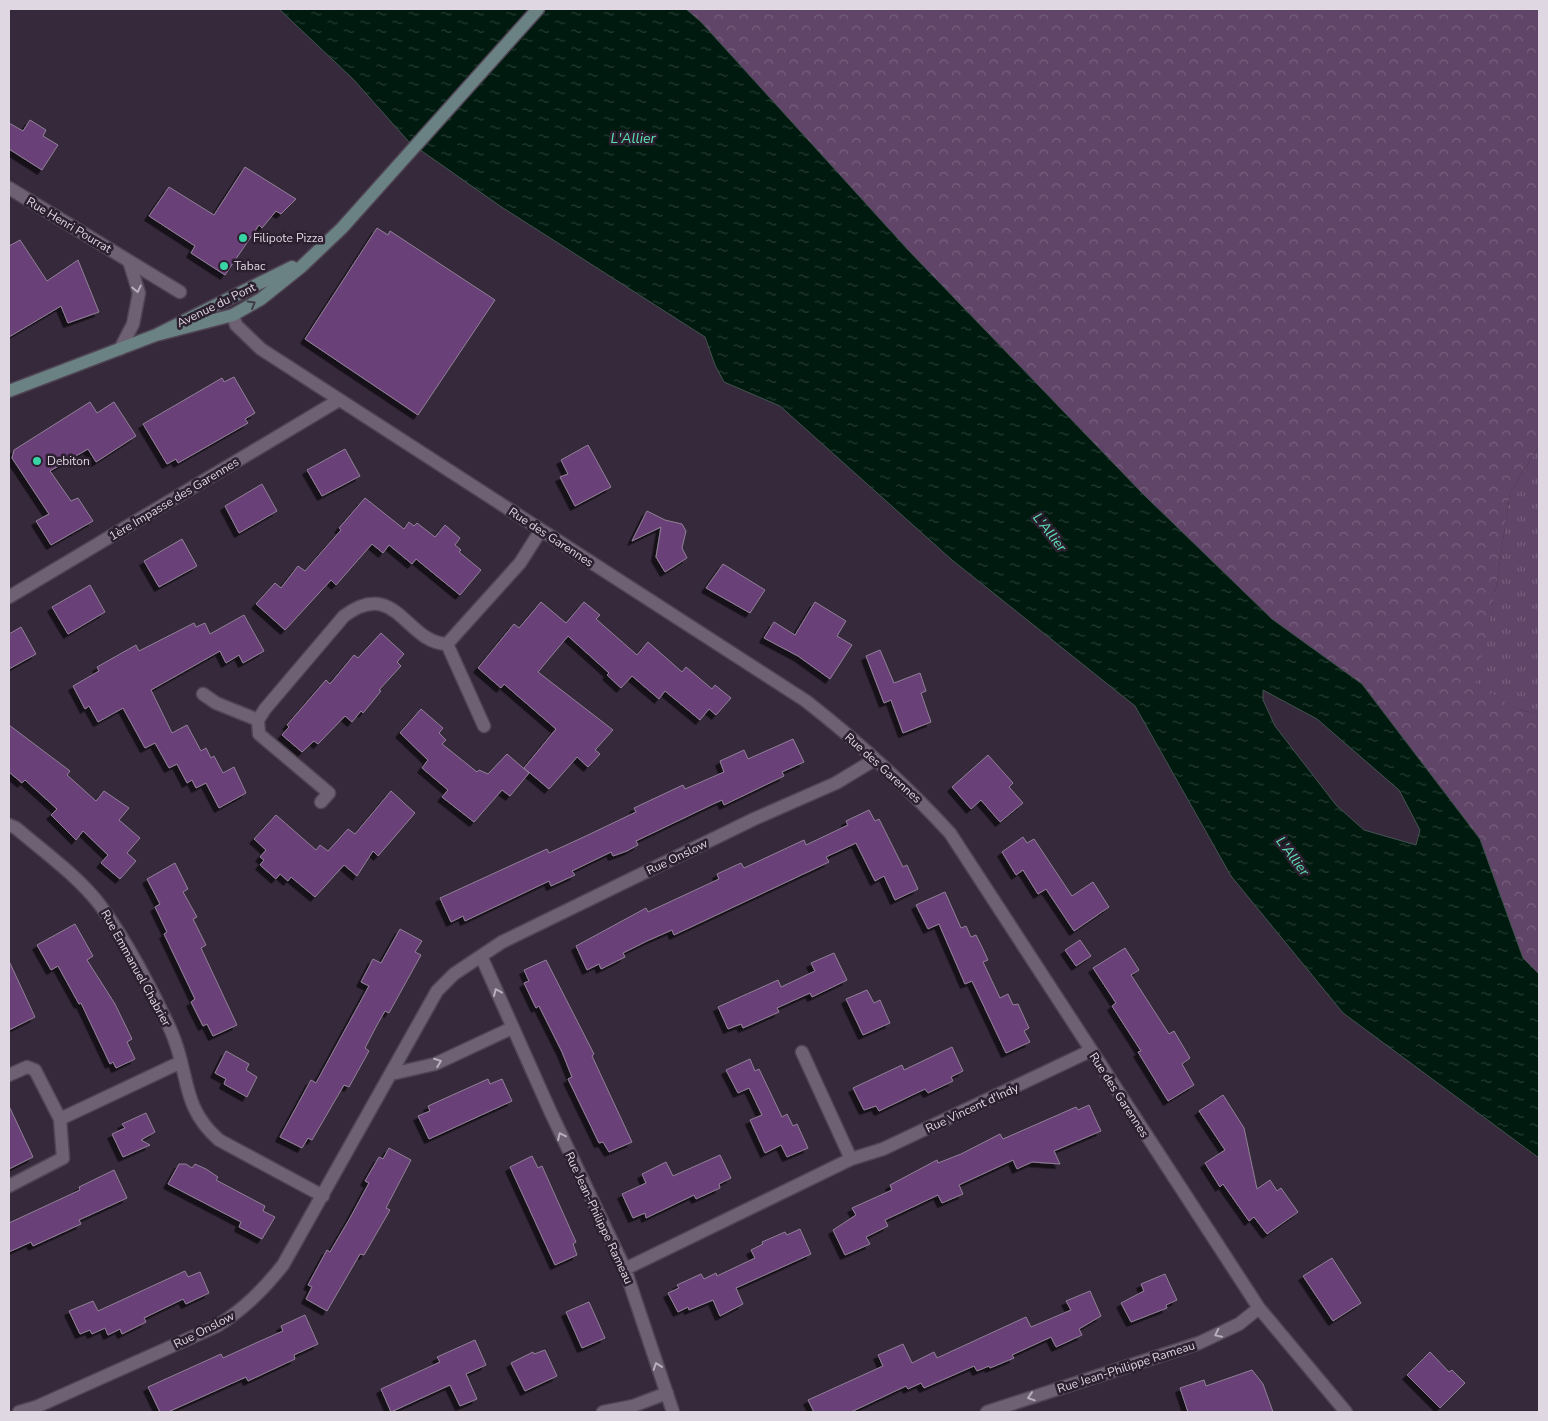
<svg xmlns="http://www.w3.org/2000/svg" width="1548" height="1421" font-family="'Nunito Sans',sans-serif">
  <defs>
    <pattern id="grass-tufts" width="24" height="20" patternUnits="userSpaceOnUse" patternTransform="scale(1.25)"><rect width="24" height="20" fill="#604568"/><path d="M3 7l-1-3M5 7V3M7 7l1-3M15 17l-1-3M17 17v-4M19 17l1-3" fill="none" stroke="#765f7d"/></pattern>
    <pattern id="forest-crowns" width="20" height="18" patternUnits="userSpaceOnUse" patternTransform="scale(1.25)"><rect width="20" height="18" fill="#604568"/><path d="M2 6a3 3 0 1 1 6 0M12 15a3 3 0 1 1 6 0" fill="none" stroke="#765f7d"/></pattern>
    <pattern id="water-ripples" width="26" height="14" patternUnits="userSpaceOnUse" patternTransform="scale(1.25)"><rect width="26" height="14" fill="#001a10"/><path d="M2 4q2-2 4 0t4 0M15 11q2-2 4 0t4 0" fill="none" stroke="#253b32"/></pattern>
    <filter id="shadow"><feDropShadow dx="-4.5" dy="4.5" stdDeviation="0" flood-color="#0009"/></filter>
  </defs>
  <rect width="100%" height="100%" fill="#36293b"/>
  <!-- grass -->
  <path fill="url(#grass-tufts)" d="M1539,446V715L1515,708L1475,683L1496,588L1510,493Z"/>
  <!-- forest -->
  <path fill="url(#forest-crowns)" d="M686,9H1539V446L1510,493L1496,588L1476,683L1515,708L1539,715V974L1523,958L1480,839L1362,684L1272,619L1143,494L909,251L701,22Z"/>
  <!-- water -->
  <path fill="url(#water-ripples)" stroke="#43534f" fill-rule="evenodd" d="M279,9H686L701,22L909,251L1143,494L1272,619L1362,684L1480,839L1523,958L1539,974V1158L1343,1013L1231,876L1135,706L952,560L780,406L724,382L715,365L705,337L500,206L409,142L353,79ZM1263,690L1317,719L1399,790L1420,830L1416,845L1364,830L1336,805L1275,726L1263,700Z"/>
  <!-- building -->
  <path fill="#6b4079" stroke="#908196" filter="url(#shadow)" d="M30,120L46,130L43,136L58,145L42,170L9,149V123L23,131Z
    M245,167L296,199L281,214L276,211L262,228L259,225L225,275L191,253L195,246L149,216L169,187L214,215Z
    M377,228L388,235L390,231L495,300L418,415L305,339Z
    M20,240L47,281L78,260L99,312L68,323L61,306L9,337V246Z
    M234,377L255,413L245,419L248,423L178,463L176,459L167,464L143,424L222,378L224,382Z
    M90,402L97,413L114,402L136,436L96,462L88,449L50,471L71,501L78,498L93,521L51,545L36,521L49,514L12,458L14,450Z
    M588,445L611,487L575,506L560,477L568,474L561,460Z
    M345,449L360,476L322,496L307,470Z
    M262,484L277,511L239,533L225,506Z
    M365,498L404,529L409,522L414,526L417,523L435,537L445,525L460,538L455,545L461,550L459,552L481,570L460,595L416,559L412,564L389,545L383,553L372,544L336,585L331,580L285,630L256,604L275,583L281,588L298,566L305,571L341,530L339,528Z
    M647,511L665,520L682,524L686,531L682,548L687,558L665,572L656,557L661,527L632,541Z
    M182,539L197,566L159,587L144,561Z
    M723,564L765,590L750,613L706,588Z
    M90,585L105,612L68,634L52,607Z
    M541,602L566,623L584,602L600,615L596,619L637,655L648,642L682,672L686,667L712,689L715,685L731,698L716,715L709,709L700,720L665,691L659,699L632,676L621,688L607,675L609,673L568,636L538,672L613,730L595,750L600,754L588,767L577,757L549,789L524,768L556,729L504,684L501,688L478,668L514,624L519,628Z
    M815,602L846,621L837,636L852,645L830,679L798,656L764,638L774,622L795,635Z
    M244,615L264,651L243,663L239,655L226,663L220,651L151,690L172,733L187,725L201,751L206,748L211,758L214,756L223,773L234,767L246,793L219,808L206,783L196,788L192,780L187,783L177,764L169,768L155,743L145,748L123,708L98,722L89,706L85,709L73,686L99,671L97,667L136,645L139,651L194,623L196,627L205,623L210,634Z
    M21,627L36,654L9,669V634Z
    M381,633L404,654L397,662L401,666L379,690L381,691L363,713L361,711L352,722L345,716L318,744L314,741L302,752L282,735L289,727L287,725L326,680L330,684L354,655L358,658Z
    M880,650L894,683L920,673L926,691L921,693L931,722L903,733L891,700L884,703L866,656Z
    M421,709L443,728L439,733L446,740L442,744L477,772L479,770L488,774L507,754L529,773L510,796L502,790L474,822L442,797L448,790L422,768L428,760L400,733Z
    M9,725L70,771L67,775L96,801L104,791L129,808L119,820L140,838L127,853L136,861L120,879L101,863L108,855L83,831L76,840L51,815L57,809L25,780L22,783L9,772Z
    M793,739L804,762L782,772L784,776L724,805L722,800L711,805L636,841L638,845L627,851L613,856L611,852L572,871L575,875L551,886L549,881L465,921L463,916L451,922L440,898L547,849L549,853L588,835L636,812L634,808L683,785L685,789L724,772L720,761L744,750L748,759Z
    M988,755L1013,783L1009,787L1023,803L1000,822L981,800L971,809L952,787Z
    M391,791L415,813L378,856L373,851L357,876L344,865L315,897L291,877L288,881L280,874L276,879L260,865L264,860L260,857L266,850L254,839L276,815L316,850L320,845L328,851L348,829L355,834Z
    M869,810L875,821L879,819L903,867L907,865L918,889L895,900L884,876L875,881L856,843L826,857L829,862L674,935L672,930L647,941L623,953L625,957L601,969L599,964L587,970L576,946L646,908L648,912L719,879L717,874L741,863L744,868L804,840L806,845L848,825L846,821Z
    M1023,837L1027,843L1034,839L1072,896L1093,882L1109,907L1074,931L1046,889L1038,894L1023,870L1016,875L1002,852Z
    M175,863L188,889L183,892L197,917L193,919L206,945L201,948L237,1025L213,1036L207,1024L203,1026L191,1002L195,999L164,934L167,932L155,907L160,904L147,879Z
    M945,892L961,928L966,926L971,937L976,935L982,947L988,960L983,962L1000,998L1008,994L1013,1005L1018,1004L1029,1028L1024,1031L1030,1042L1006,1053L972,981L965,984L939,924L928,929L916,905Z
    M75,924L93,956L87,960L115,1004L132,1039L127,1042L135,1059L116,1068L113,1062L110,1064L81,1003L79,1004L58,966L51,970L37,945Z
    M400,929L422,941L415,952L421,955L389,1013L385,1011L377,1025L365,1048L369,1051L349,1087L344,1085L312,1140L308,1138L302,1148L280,1137L311,1080L316,1083L369,986L361,982L373,959L381,963Z
    M1080,940L1091,956L1076,966L1065,950Z
    M1125,948L1139,970L1131,975L1169,1034L1174,1031L1190,1058L1182,1064L1194,1085L1168,1101L1138,1052L1141,1051L1112,1006L1116,1003L1093,968Z
    M834,953L847,980L812,997L810,993L777,1008L779,1012L743,1028L741,1024L728,1029L718,1007L778,980L781,987L815,971L811,963Z
    M546,960L594,1054L592,1056L632,1142L609,1152L603,1142L599,1143L568,1079L572,1077L562,1052L539,1006L536,1008L524,983L529,981L524,970Z
    M9,961L35,1017L9,1030Z
    M867,990L874,1003L880,1000L890,1023L863,1035L846,999Z
    M952,1047L963,1071L951,1077L953,1081L928,1093L925,1089L879,1111L876,1106L864,1110L853,1088L902,1065L904,1070Z
    M226,1051L249,1064L246,1070L257,1077L247,1097L224,1084L226,1079L215,1073Z
    M750,1059L755,1071L759,1069L782,1117L787,1114L793,1126L797,1124L808,1148L787,1157L781,1145L765,1153L750,1120L762,1115L749,1088L738,1093L726,1070Z
    M488,1079L490,1084L502,1079L512,1101L429,1139L418,1116L430,1111L428,1106Z
    M1223,1095L1244,1128L1257,1189L1270,1180L1277,1191L1281,1188L1298,1212L1267,1234L1254,1217L1249,1221L1223,1184L1220,1187L1205,1163L1225,1150L1199,1111Z
    M1089,1105L1101,1131L1054,1151L1060,1164L1032,1162L1017,1169L1013,1160L959,1185L963,1194L942,1203L938,1195L885,1220L888,1226L866,1237L870,1244L845,1255L833,1230L856,1215L852,1208L892,1190L890,1185L937,1160L938,1163L961,1154L1000,1134L1003,1139L1076,1107L1078,1110Z
    M9,1106L33,1157L9,1169Z
    M146,1113L155,1132L141,1140L150,1145L123,1157L112,1134L125,1128L122,1124Z
    M389,1148L411,1160L386,1208L390,1210L364,1255L360,1254L327,1311L306,1299L312,1287L308,1285L327,1250L330,1252L350,1218L369,1183L365,1181L379,1157L383,1159Z
    M720,1155L731,1178L719,1184L720,1188L696,1199L694,1195L646,1218L645,1213L633,1218L622,1194L646,1183L642,1174L666,1162L673,1176Z
    M532,1156L538,1168L542,1166L576,1242L573,1244L577,1255L555,1265L510,1167Z
    M179,1164H186L192,1168L195,1164L206,1169L218,1177L216,1180L265,1206L263,1211L275,1217L262,1239L239,1227L241,1222L168,1184Z
    M114,1170L127,1198L79,1220L81,1224L33,1246L31,1242L9,1252V1223L80,1190L79,1187Z
    M800,1229L811,1254L736,1288L743,1304L720,1316L713,1300L689,1310L688,1307L678,1312L668,1293L679,1288L677,1285L701,1274L704,1279L716,1273L717,1276L755,1258L751,1250L763,1244L762,1242L785,1232L787,1235Z
    M1332,1258L1361,1303L1333,1321L1303,1276Z
    M185,1271L188,1277L200,1272L209,1293L186,1304L183,1299L144,1318L146,1322L122,1334L120,1329L108,1335L105,1328L92,1334L90,1330L80,1334L69,1311L93,1301L98,1311Z
    M1165,1274L1177,1300L1166,1305L1167,1308L1131,1322L1121,1303L1144,1291L1141,1284Z
    M1090,1291L1101,1316L1079,1329L1082,1335L1056,1347L1051,1337L1012,1355L1014,1358L990,1368L989,1366L977,1371L974,1366L924,1388L921,1383L908,1389L906,1386L851,1412H814L808,1400L883,1366L878,1355L903,1344L912,1363L934,1352L937,1358L1026,1317L1031,1327L1071,1310L1066,1301Z
    M589,1302L605,1338L582,1348L566,1312Z
    M305,1315L318,1344L294,1355L295,1359L248,1381L246,1377L168,1412H160L148,1387L221,1354L223,1358L258,1342L283,1331L281,1326Z
    M475,1340L486,1365L466,1374L477,1399L460,1406L450,1385L391,1412L381,1389L440,1362L437,1357Z
    M545,1350L557,1376L525,1391L511,1363L533,1352L534,1354Z
    M1430,1352L1449,1372L1452,1370L1465,1383L1440,1408L1407,1375Z
    M1252,1370L1263,1384L1273,1412H1188L1180,1388L1204,1380L1206,1386Z"/>
  <g fill="none" stroke-linecap="round" stroke-linejoin="round">
    <defs>
      <path id="minor" d="M9,188L180,292
        M233,315L236,325L261,349L806,701C857,741 906,785 950,833L1259,1308L1346,1412
        M120,349L133,324L139,293L129,261
        M9,597L339,400
        M447,644L484,726
        M203,694L216,703L258,720
        M321,802L329,793L259,734L258,720L265,709L344,616C396,577 406,643 447,644L520,563L541,530
        M9,825L16,828C43,851 79,877 100,905C126,940 153,991 171,1031C190,1073 180,1106 219,1140L323,1196
        M481,956L551,1113L625,1269L673,1412
        M802,1052L851,1159
        M391,1074L435,1064L512,1028
        M9,1075L27,1067L35,1070L60,1119
        M9,1186L63,1158L60,1119L181,1062
        M625,1269L851,1159L883,1149L1090,1051
        M19,1412L36,1407L217,1326C244,1309 263,1290 283,1265L437,991L454,974L502,942L754,819L836,783L874,760
        M603,1412L633,1406L667,1393
        M987,1412L1199,1343L1239,1324L1259,1308"/>
      <path id="secondary" d="M156,335L233,315L261,299L301,267L342,228L538,9
        M9,391L156,335L292,267"/>
    </defs>
    <!-- minor casing -->
    <use href="#minor" stroke="#504554" stroke-width="15"/>
    <!-- secondary casing -->
    <use href="#secondary" stroke="#504554" stroke-width="15"/>
    <!-- minor -->
    <use href="#minor" stroke="#6f6174" stroke-width="12"/>
    <!-- secondary -->
    <use href="#secondary" stroke="#6a8284" stroke-width="12"/>
  </g>
  <!-- one-way arrows -->
  <defs><path id="oneway-chevron" d="M-2-3.5L2.5 0L-2 3.5" fill="none" stroke-width="1.6" stroke-linecap="round" stroke-linejoin="round" transform="scale(1.25)"/></defs>
  <g stroke="#b8aebc">
    <use href="#oneway-chevron" transform="translate(137 289) rotate(78)"/>
    <use href="#oneway-chevron" transform="translate(497 992) rotate(-113)"/>
    <use href="#oneway-chevron" transform="translate(438 1062) rotate(-21)"/>
    <use href="#oneway-chevron" transform="translate(561 1136) rotate(-115)"/>
    <use href="#oneway-chevron" transform="translate(1218 1334) rotate(154)"/>
    <use href="#oneway-chevron" transform="translate(657 1366) rotate(-109)"/>
    <use href="#oneway-chevron" transform="translate(1031 1397) rotate(162)"/>
  </g>
  <use stroke="#3f3d49" href="#oneway-chevron" transform="translate(252 304) rotate(-30)"/>
  <!-- markers -->
  <g fill="#39d4a5" stroke="#2c2030" stroke-width="2">
    <circle cx="243" cy="238" r="5"/>
    <circle cx="224" cy="266" r="5"/>
    <circle cx="37" cy="461" r="5"/>
  </g>
  <g text-anchor="middle" stroke-width="5" stroke-linejoin="round" paint-order="stroke">
    <!-- street labels -->
    <g font-size="12" fill="#dfd7e2" stroke="#2c2030">
      <text transform="translate(69 225) rotate(31)" y="4">Rue Henri Pourrat</text>
      <text transform="translate(216 305) rotate(-26)" y="4">Avenue du Pont</text>
      <text transform="translate(174 499) rotate(-31)" y="4">1ère Impasse des Garennes</text>
      <text transform="translate(551 537) rotate(33)" y="4">Rue des Garennes</text>
      <text transform="translate(883 768) rotate(42)" y="4">Rue des Garennes</text>
      <text transform="translate(677 857) rotate(-26)" y="4">Rue Onslow</text>
      <text transform="translate(136 968) rotate(61)" y="4">Rue Emmanuel Chabrier</text>
      <text transform="translate(1119 1095) rotate(57)" y="4">Rue des Garennes</text>
      <text transform="translate(972 1108) rotate(-25)" y="4">Rue Vincent d'Indy</text>
      <text transform="translate(599 1218) rotate(65)" y="4">Rue Jean-Philippe Rameau</text>
      <text transform="translate(204 1330) rotate(-27)" y="4">Rue Onslow</text>
      <text transform="translate(1126 1367) rotate(-18)" y="4">Rue Jean-Philippe Rameau</text>
    </g>
    <!-- poi labels -->
    <g font-size="12" fill="#dfd7e2" stroke="#2c2030" text-anchor="start">
      <text x="253" y="242">Filipote Pizza</text>
      <text x="234" y="270">Tabac</text>
      <text x="47" y="465">Debiton</text>
    </g>
    <!-- water labels -->
    <g font-size="14" font-style="italic" fill="#5de2b5" stroke="#2c2030">
      <text x="633" y="143">L'Allier</text>
      <text transform="translate(1050 532) rotate(52)" y="5">L'Allier</text>
      <text transform="translate(1293 856) rotate(53)" y="5">L'Allier</text>
    </g>
  </g>
  <!-- border -->
  <rect width="1548" height="1421" fill="none" stroke="#dfd7e2" stroke-width="20"/>
</svg>
